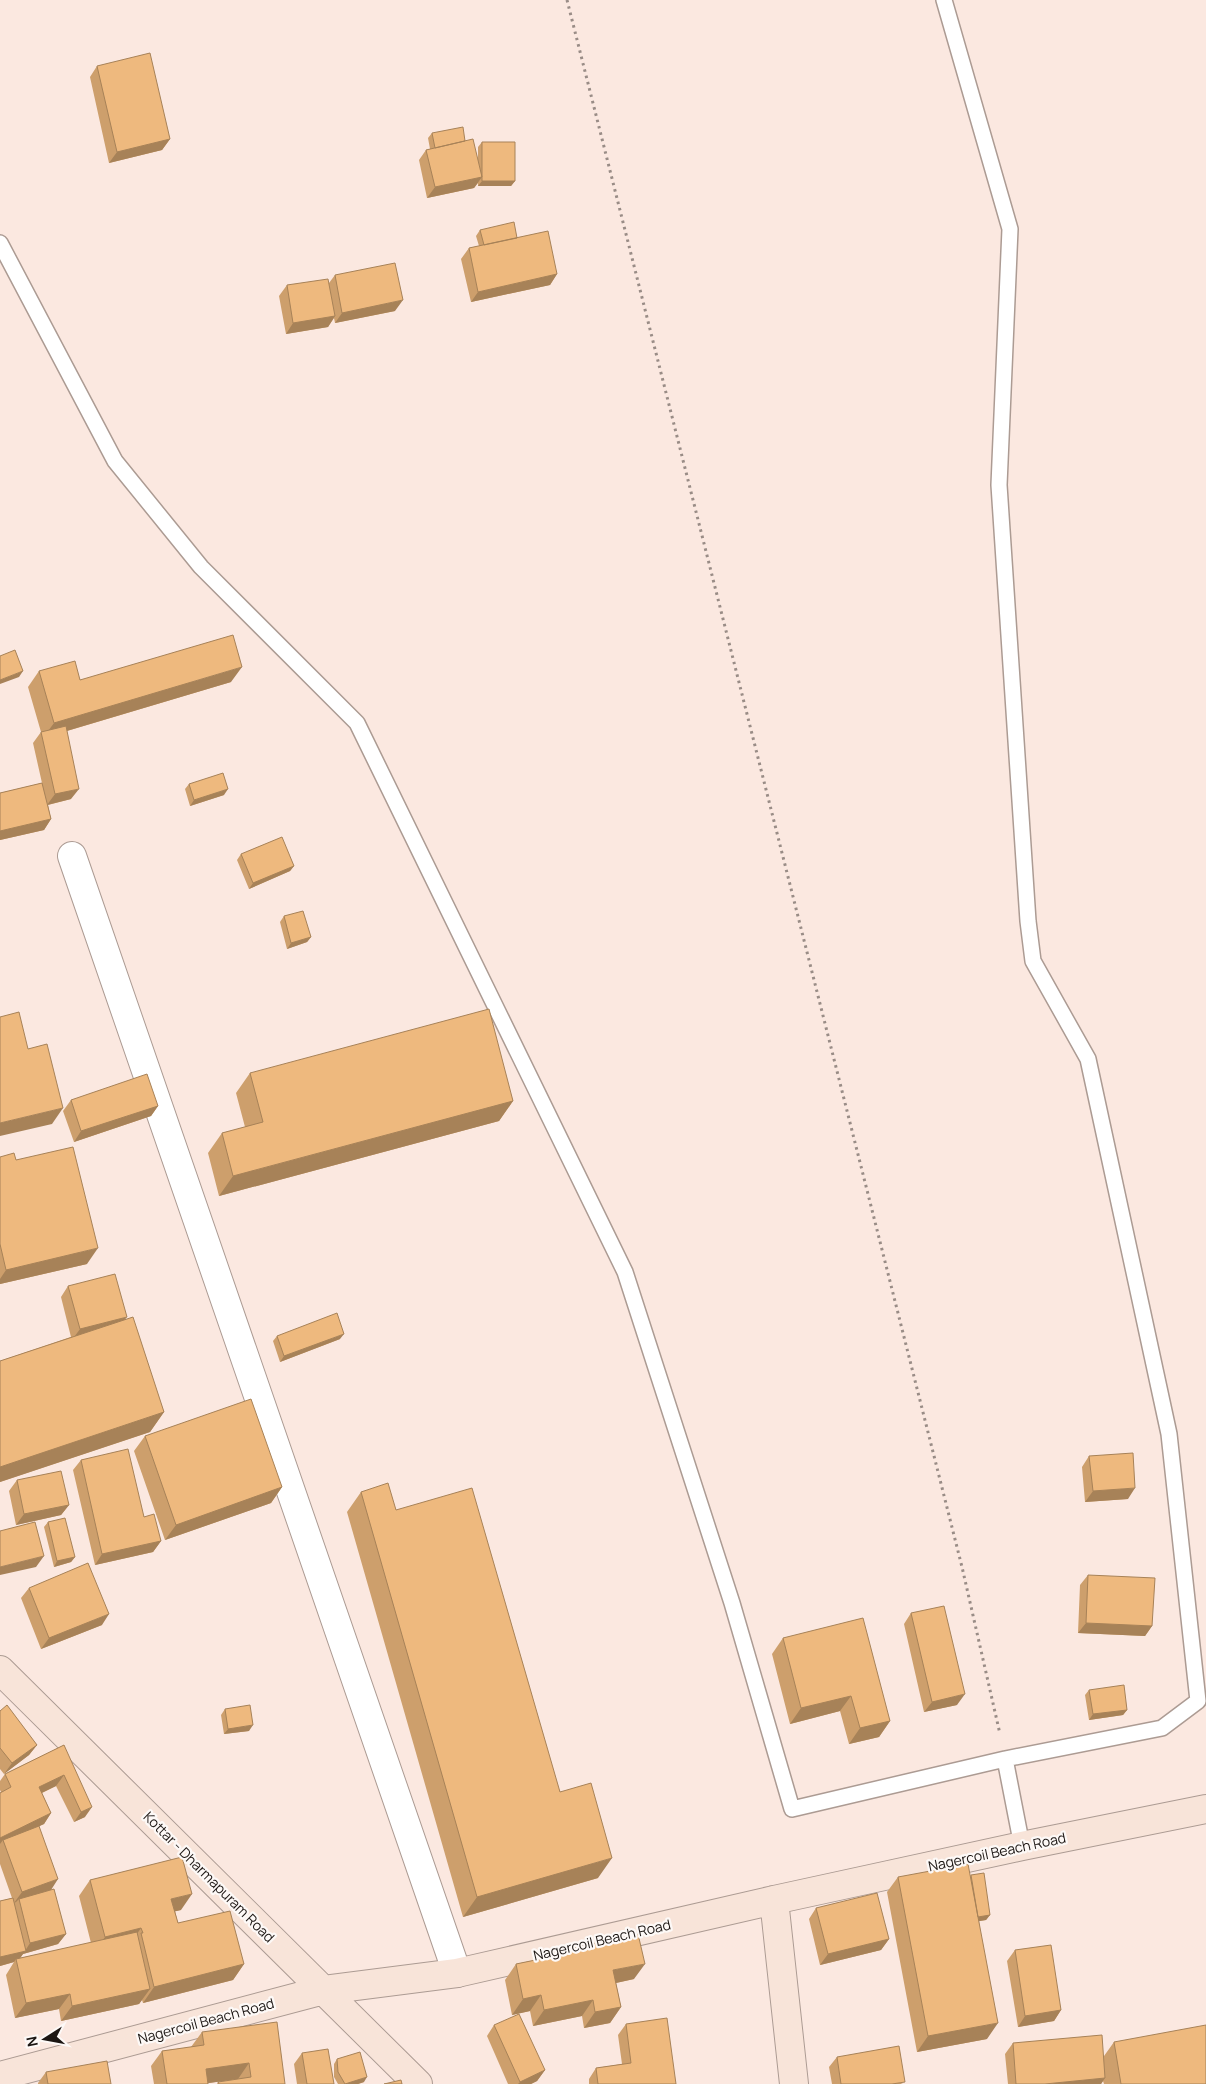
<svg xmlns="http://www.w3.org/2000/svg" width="1206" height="2084" font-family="Manrope,sans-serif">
  <rect width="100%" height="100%" fill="#fbe8e0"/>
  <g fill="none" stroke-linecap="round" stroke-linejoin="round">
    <defs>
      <path id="lane" d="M0,243L115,461L201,567L357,723L625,1272L732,1603L792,1809L1005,1759L1162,1728L1198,1701L1169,1434L1088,1059L1033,961L1028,921L999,485L1010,229L944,0
        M1005,1759L1022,1846"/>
      <path id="street" d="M72,856L457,1973"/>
      <path id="secondary" d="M0,1670L418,2084
        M774,1900L794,2084
        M0,2076L324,1990L457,1973L774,1900L1022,1846L1206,1809"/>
    </defs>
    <!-- lane casing -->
    <use href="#lane" stroke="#ac9b93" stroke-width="18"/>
    <!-- street casing -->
    <use href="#street" stroke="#ac9b93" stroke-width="30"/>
    <!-- secondary casing -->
    <use href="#secondary" stroke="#ac9b93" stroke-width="30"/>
    <!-- path -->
    <path stroke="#998c86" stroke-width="3" stroke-dasharray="2.5 4" stroke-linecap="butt" d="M567,0L962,1567L1000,1734"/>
    <!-- lane -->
    <use href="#lane" stroke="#fff" stroke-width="15"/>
    <!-- street -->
    <use href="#street" stroke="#fff" stroke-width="28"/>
    <!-- secondary -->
    <use href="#secondary" stroke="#f8e4d9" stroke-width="28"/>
  </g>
  <!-- wall -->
  <path fill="#cd9f6c" d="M97,66L170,139L162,150L109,163L90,77Z
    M432,133L465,141L478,160V147L482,142L515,181L511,186H478V183L474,188L427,198L419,160L426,150L430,149L428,138Z
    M480,230L517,238L557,274L550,285L471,302L461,259L469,248L479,246L476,236Z
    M335,275L395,311L335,323L334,318L328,327L286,334L279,296L287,285L329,283Z
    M39,671L80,680L231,682L67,731L71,799L48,805L51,819L44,830L0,840V793L42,783L33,743L41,732L28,687Z
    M189,784L224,795L190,806L185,789Z
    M241,854L294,866L290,871L249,889L237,860Z
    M284,916L311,937L307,942L287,949L280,922Z
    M250,1073L513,1101L499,1121L219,1196L208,1153L222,1133L245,1127L236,1093Z
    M71,1100L158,1106L151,1116L74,1142L63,1111Z
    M0,1157L16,1160L87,1264L0,1284Z
    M68,1286L125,1319L164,1412L150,1432L0,1482V1361L71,1337L61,1297Z
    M277,1336L340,1339L280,1362L273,1341Z
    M145,1436L282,1487L271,1503L165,1540L134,1451Z
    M1089,1456L1128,1499L1085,1502L1082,1467Z
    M81,1460L144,1517L161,1541L153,1552L95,1565L73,1470Z
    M17,1480L69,1505L61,1515L16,1525L9,1491Z
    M361,1492L396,1510L560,1792L598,1878L463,1917L347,1512Z
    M48,1522L75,1557L71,1562L54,1567L44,1527Z
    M1088,1575L1152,1626L1145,1636L1078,1633L1080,1585Z
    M29,1588L102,1625L41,1649L21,1598Z
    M911,1613L957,1705L924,1712L904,1624Z
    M783,1638L890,1721L879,1737L849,1744L840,1711L790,1724L772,1654Z
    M1089,1690L1127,1710L1123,1715L1089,1720L1085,1695Z
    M225,1709L249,1731L224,1734L221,1715Z
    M0,1711L37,1745L29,1755L4,1774L0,1769Z
    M64,1745L85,1817L74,1822L56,1786L42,1793L51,1813L44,1824L39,1826L51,1890L44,1892L66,1934L58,1944L23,1954L20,1958L91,1943L79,1896L90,1880L181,1910L175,1911L178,1923L244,1964L233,1980L143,2003L142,2000L139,2004L61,2021L59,2009L15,2018L6,1975L14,1962L0,1966V1901L12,1898L0,1864V1793L1,1792L0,1790V1781L5,1774Z
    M971,1875L990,1915L986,1920L979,1921L987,2039L917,2052L887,1892L898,1877H970Z
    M816,1908L889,1939L881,1950L820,1965L809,1919Z
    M1015,1950L1061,2010L1054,2021L1018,2027L1007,1961Z
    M549,1953L634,1979L616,1983L621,2007L610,2023L584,2028L582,2016L533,2026L530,2011L512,2015L505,1980L516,1964L545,1958Z
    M626,2024L676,2084H589V2079L596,2068L622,2064L618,2035Z
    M494,2025L545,2070L537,2081L531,2084H508L487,2036Z
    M202,2032L285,2084H217L218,2082L238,2079L208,2083V2084H154L151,2066L162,2051L191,2047Z
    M1114,2042L1206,2084H1104L1103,2081L1101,2084H1008L1005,2054L1013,2043L1104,2056Z
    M302,2053L334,2084H297L294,2064Z
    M837,2057L903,2084H832L829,2067Z
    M337,2059L364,2082L358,2084H338L334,2077V2064Z
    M46,2072L111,2084H38V2083Z"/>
  <!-- shaded-wall -->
  <path fill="#a78258" d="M170,139L162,150L109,163L117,152Z
    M482,177L474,188L427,198L435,187Z
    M482,181H515L511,186H478Z
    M557,274L550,285L471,302L478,292Z
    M403,300L395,311L335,323L342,313Z
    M335,316L328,327L286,334L293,323Z
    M242,667L231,682L43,738L54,723Z
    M23,671L19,677L0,684V680Z
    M79,789L71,799L47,805L55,794Z
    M228,789L224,795L190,806L194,800Z
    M51,819L44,830L0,840V831Z
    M294,866L290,871L249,889L253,883Z
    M311,937L307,942L287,949L291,943Z
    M513,1101L499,1121L219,1196L233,1176Z
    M158,1106L151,1116L74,1142L81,1131Z
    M63,1108L52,1124L0,1136V1123Z
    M98,1248L87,1264L0,1284V1279L6,1270Z
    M127,1317L119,1327L72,1340L80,1329Z
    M344,1334L340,1339L280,1362L284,1356Z
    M164,1412L150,1432L0,1482V1467Z
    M282,1487L271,1503L165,1540L176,1525Z
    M1135,1488L1128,1499L1085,1502L1093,1491Z
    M69,1505L61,1515L16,1525L24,1514Z
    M161,1541L153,1552L95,1565L102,1554Z
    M44,1556L36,1567L0,1575V1567Z
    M75,1557L71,1562L54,1567L57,1561Z
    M109,1614L102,1625L41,1649L49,1638Z
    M1086,1623L1152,1626L1145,1636L1078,1633Z
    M965,1694L957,1705L924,1712L932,1702Z
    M851,1696L840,1711L790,1724L801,1708Z
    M1127,1710L1123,1715L1089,1720L1093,1714Z
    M890,1721L879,1737L849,1744L860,1728Z
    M253,1725L249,1731L224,1734L228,1729Z
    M37,1745L29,1755L4,1774L12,1763Z
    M64,1775L56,1786L31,1798L39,1787Z
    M92,1807L85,1817L74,1822L81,1812Z
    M51,1813L44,1824L4,1843L3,1840L0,1844V1838Z
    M612,1858L598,1878L463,1917L477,1897Z
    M58,1879L51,1890L19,1901V1899L16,1902L14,1903L22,1892Z
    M192,1894L181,1910L160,1915L171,1899Z
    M990,1915L986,1920L974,1922L978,1917Z
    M141,1928L130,1944L94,1953L105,1937Z
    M66,1934L58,1944L23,1954L18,1961L16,1959L14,1962L0,1966V1957L25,1951L30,1943Z
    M889,1939L881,1950L820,1965L828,1954Z
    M244,1964L233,1980L143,2003L154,1987Z
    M645,1964L634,1979L602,1986L613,1970Z
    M150,1989L139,2004L61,2021L72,2006Z
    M70,1994L59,2009L15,2018L26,2003Z
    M541,1995L530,2011L512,2015L523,1999Z
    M593,2000L582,2016L533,2026L544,2010Z
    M621,2007L610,2023L584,2028L595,2012Z
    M1061,2010L1054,2021L1018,2027L1025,2016Z
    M998,2023L987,2039L917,2052L928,2036Z
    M249,2063L238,2079L202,2084L206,2069Z
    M545,2070L537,2081L531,2084H518L520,2082Z
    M367,2077L364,2082L358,2084H344Z
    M1105,2078L1101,2084H1045Z"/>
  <!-- building -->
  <path fill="#eeb97e" stroke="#a78258" d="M150,53L170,139L117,152L97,66Z
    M463,127L465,141L435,148L432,133Z
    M473,139L482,177L435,187L426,150Z
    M482,142H515V181H482Z
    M514,222L517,238L484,245L480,230Z
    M548,231L557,274L478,292L469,248Z
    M395,263L403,300L342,313L335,275Z
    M328,279L335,316L293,323L287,285Z
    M233,635L242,667L54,723L39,671L75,661L80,680Z
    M15,650L23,671L0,680V656Z
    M66,726L79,789L55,794L41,732Z
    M223,773L228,789L194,800L189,784Z
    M42,783L51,819L0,831V793Z
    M282,837L294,866L253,883L241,854Z
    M303,911L311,937L291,943L284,916Z
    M489,1009L513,1101L233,1176L222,1133L263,1122L250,1073Z
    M19,1012L28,1049L47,1044L63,1108L0,1123V1017Z
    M147,1074L158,1106L81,1131L71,1100Z
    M73,1147L98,1248L6,1270L0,1244V1157L14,1153L16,1160Z
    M115,1274L127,1317L80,1329L68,1286Z
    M337,1313L344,1334L284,1356L277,1336Z
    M133,1317L164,1412L0,1467V1361Z
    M251,1399L282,1487L176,1525L145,1436Z
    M128,1449L144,1517L154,1514L161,1541L102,1554L81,1460Z
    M1133,1453L1135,1488L1093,1491L1089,1456Z
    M61,1471L69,1505L24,1514L17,1480Z
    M388,1483L396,1510L472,1488L560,1792L591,1783L612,1858L477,1897L361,1492Z
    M65,1518L75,1557L57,1561L48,1522Z
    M35,1522L44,1556L0,1567V1531Z
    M88,1563L109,1614L49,1638L29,1588Z
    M1088,1575L1155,1578L1152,1626L1086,1623Z
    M944,1606L965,1694L932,1702L911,1613Z
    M863,1618L890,1721L860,1728L851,1696L801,1708L783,1638Z
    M1124,1685L1127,1710L1093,1714L1089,1690Z
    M7,1705L37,1745L12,1763L0,1748V1711Z
    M250,1705L253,1725L228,1729L225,1709Z
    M64,1745L92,1807L81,1812L64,1775L39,1787L51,1813L0,1838V1793L11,1787L5,1774Z
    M39,1826L58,1879L22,1892L3,1840Z
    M182,1857L192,1894L171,1899L178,1923L230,1911L244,1964L154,1987L141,1933H143L141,1928L105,1937L90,1880Z
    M968,1864L998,2023L928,2036L898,1877Z
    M984,1873L990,1915L978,1917L971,1875Z
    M54,1889L66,1934L30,1943L19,1899Z
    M877,1893L889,1939L828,1954L816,1908Z
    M13,1898L26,1951L0,1957V1901Z
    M137,1932L150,1989L72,2006L70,1994L26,2003L16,1959Z
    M638,1934L645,1964L613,1970L621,2007L595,2012L593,2000L544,2010L541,1995L523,1999L516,1964L550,1957L549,1953Z
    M1051,1945L1061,2010L1025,2016L1015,1950Z
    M519,2014L545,2070L520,2082L494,2025Z
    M667,2018L676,2084H598L596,2068L631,2063L626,2024Z
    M277,2022L285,2084H219L218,2082L251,2077L249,2063L206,2069L208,2084H167L162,2051L204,2045L202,2032Z
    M1206,2025V2084H1121L1114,2042Z
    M1102,2035L1105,2078L1045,2084H1016L1013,2043Z
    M899,2046L905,2082L892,2084H841L837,2057Z
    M328,2049L334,2084H307L302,2053Z
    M360,2052L367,2077L345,2084L338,2072L337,2059Z
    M107,2061L111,2084H48L46,2072Z
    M401,2080L402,2084H384Z"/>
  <g text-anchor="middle" stroke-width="4.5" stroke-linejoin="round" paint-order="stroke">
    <!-- street labels -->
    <g font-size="14" fill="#1c1613" stroke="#fdf9f7">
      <text transform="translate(997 1852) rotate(-12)" y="5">Nagercoil Beach Road</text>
      <text transform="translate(209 1877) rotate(45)" y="5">Kottar - Dharmapuram Road</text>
      <text transform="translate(602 1940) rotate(-13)" y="5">Nagercoil Beach Road</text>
      <text transform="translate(206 2021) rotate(-15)" y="5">Nagercoil Beach Road</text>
    </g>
  </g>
  <!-- north arrow -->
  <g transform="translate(45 2039) rotate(259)" stroke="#fdf9f7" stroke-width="4" paint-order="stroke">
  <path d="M0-4L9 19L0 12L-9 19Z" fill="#1c1613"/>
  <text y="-8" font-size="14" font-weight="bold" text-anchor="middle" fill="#1c1613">N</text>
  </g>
</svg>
